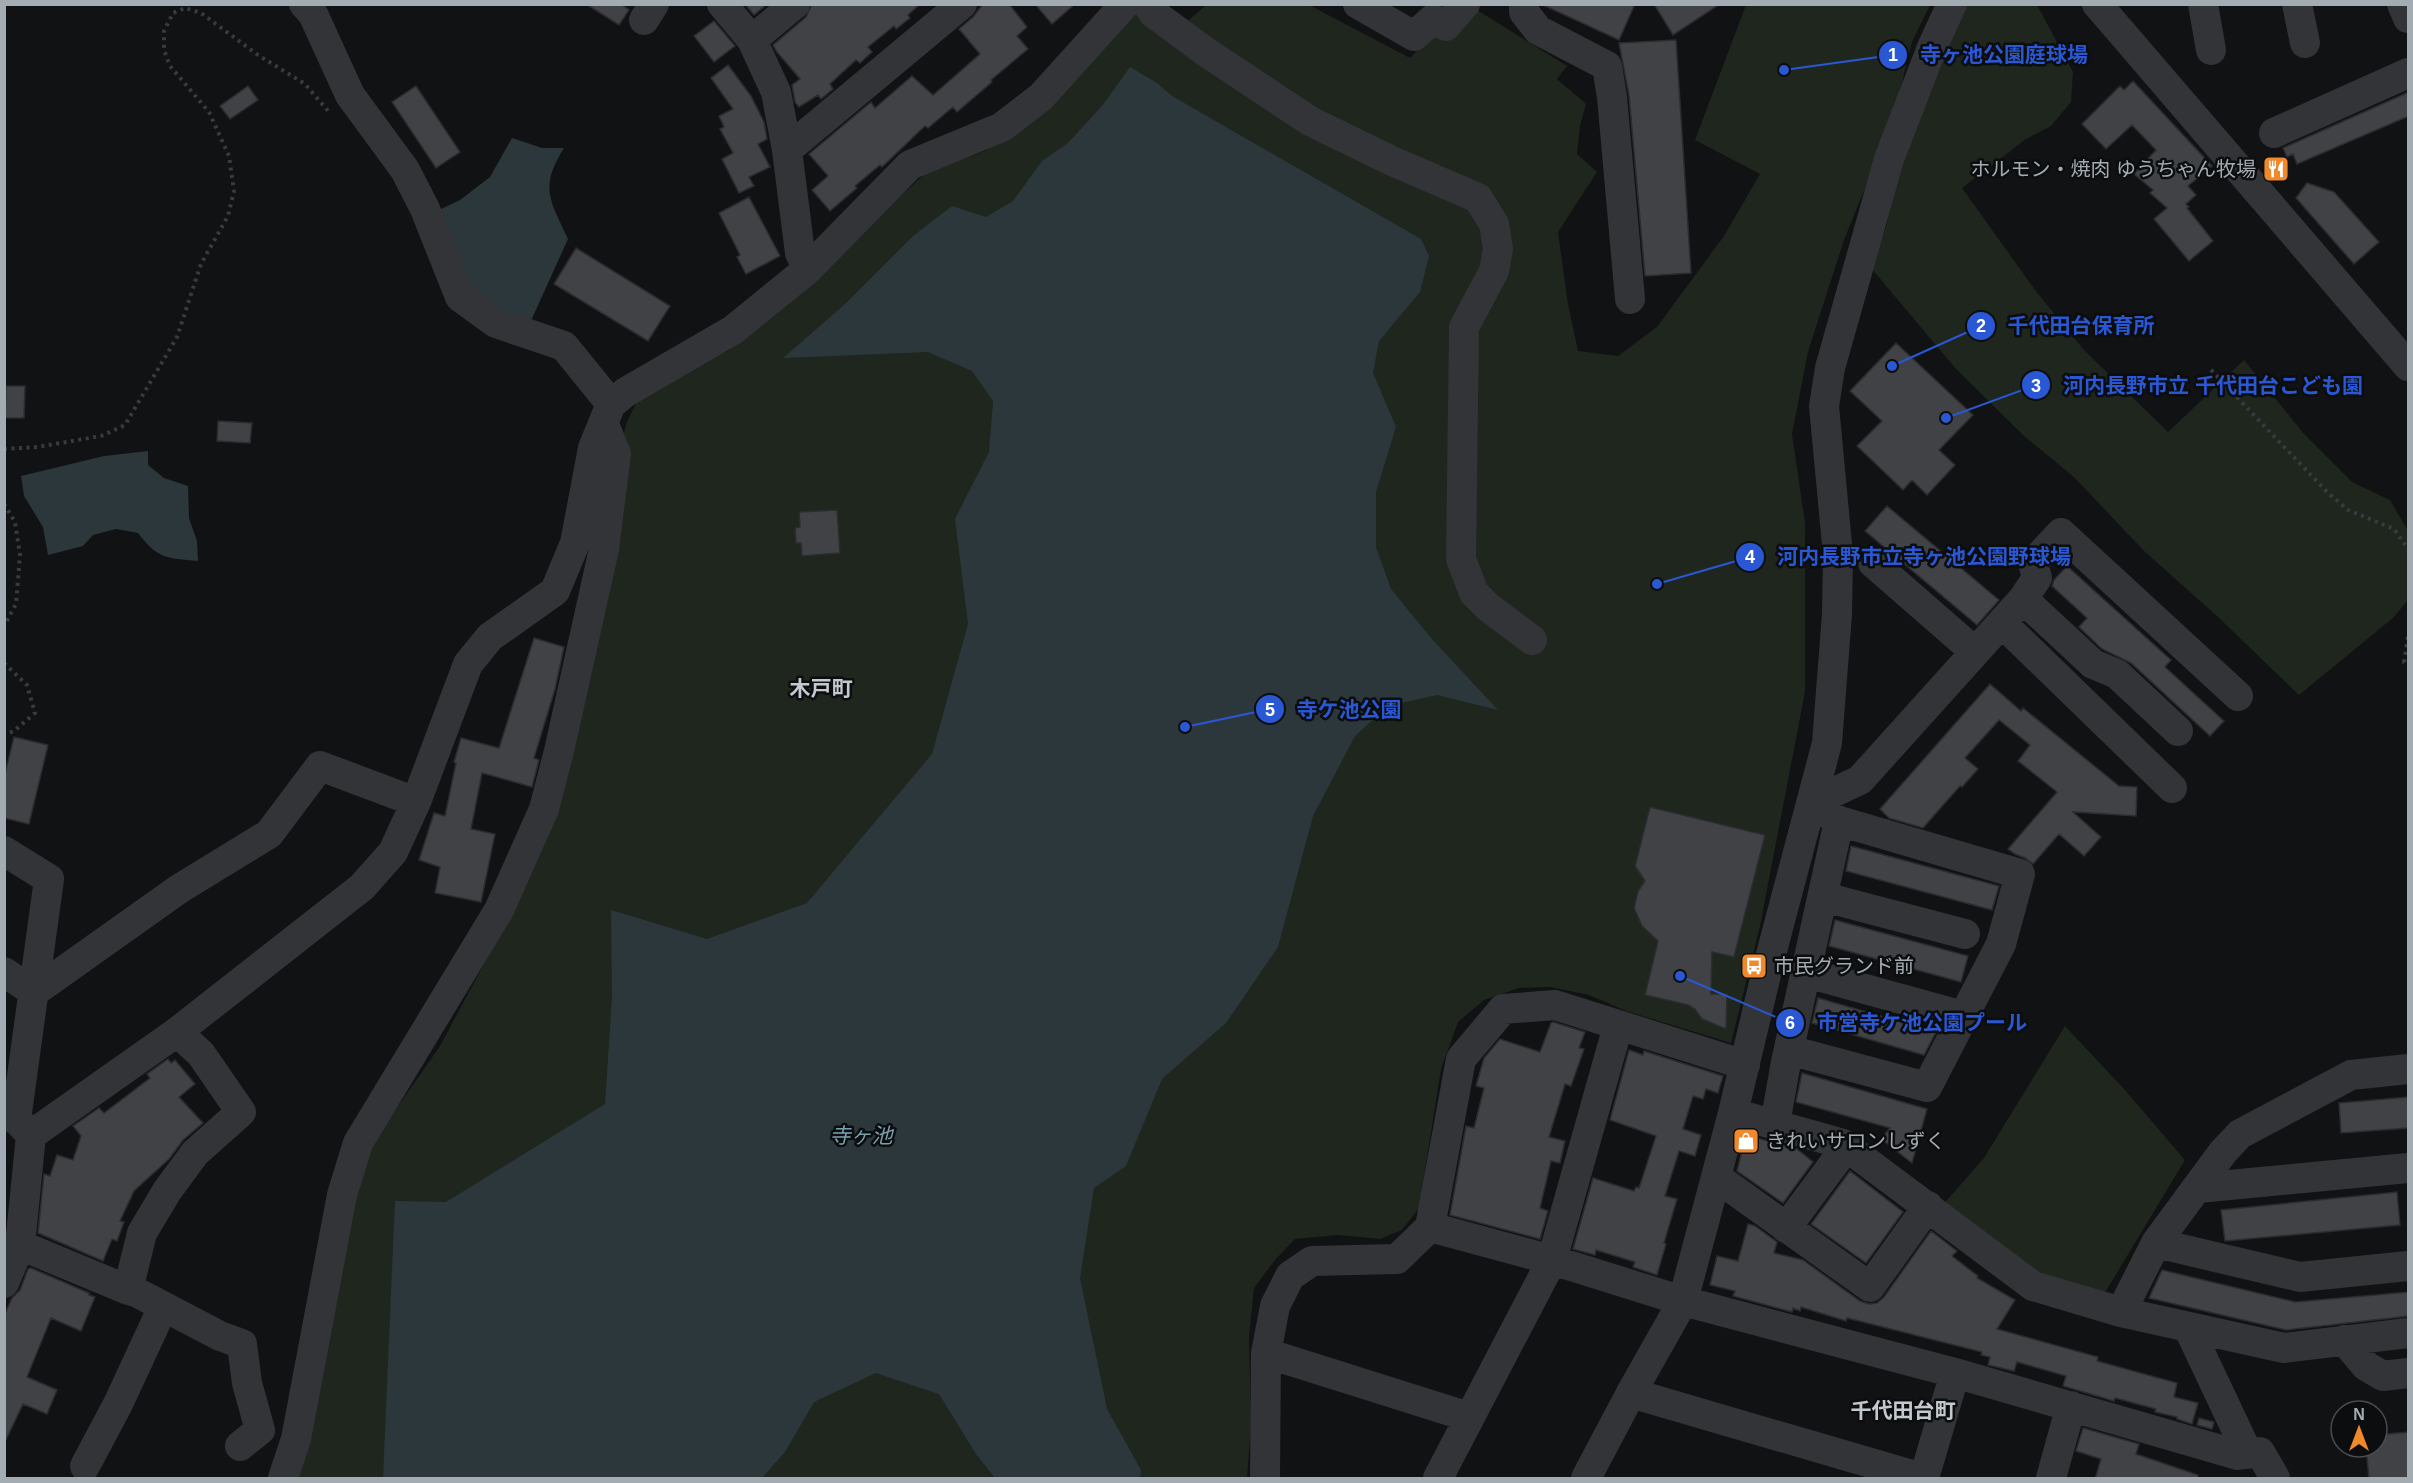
<svg xmlns="http://www.w3.org/2000/svg" width="2413" height="1483" font-family="Helvetica,'Noto Sans JP',sans-serif">
  <rect width="100%" height="100%" fill="#111213"/>
  <!-- green -->
  <path fill="#1e261e" d="M1135,4L1175,32L1206,5H1309L1410,58L1432,35L1474,8L1567,66L1557,79L1586,104L1580,126L1577,154L1597,172L1558,232L1568,304L1578,351L1618,356L1657,327L1724,236L1760,174L1695,140L1746,5H1930L1912,42L1892,122L1844,240L1808,352L1792,434L1805,523V692L1760,926L1731,1043L1626,1011L1589,995L1550,987L1519,988L1484,1000L1458,1022L1441,1069L1419,1208L1402,1230L1380,1239L1338,1235L1295,1239L1275,1260L1254,1288L1249,1337L1251,1425L1247,1478H298L351,1204L373,1142L440,1046L500,934L622,439L627,422L636,403L684,366L728,351L927,172L985,151L1011,133Z
    M1961,5H2037L2073,72L2071,102L2051,126L2026,139L1962,188L2035,290L2084,350L2168,432L2244,360L2304,434L2352,482L2390,500L2408,531V600L2393,618L2299,695L2218,617L2143,550L2075,478L2024,436L1956,369L1871,268L1886,227L1902,158Z
    M2065,1026L2125,1090L2185,1160L2100,1301L2037,1281L1940,1208L1984,1158Z"/>
  <!-- water -->
  <path fill="#2b373b" d="M1130,67L1157,83L1172,96L1421,239L1429,256L1420,292L1379,341L1373,373L1396,427L1376,492V547L1391,589L1431,638L1498,710L1437,695L1388,706L1355,736L1313,816L1278,947L1226,1023L1162,1079L1126,1166L1094,1188L1080,1278L1107,1409L1141,1470L1140,1478H995L976,1454L939,1394L876,1373L814,1402L785,1452L762,1478H383L395,1201L446,1202L605,1104L612,998L611,910L707,939L807,903L932,754L968,624L955,519L989,452L993,401L972,371L928,352L783,358L844,305L913,236L952,206L986,217L1013,201L1042,161L1068,143L1102,106Z
    M512,138L542,148H564C539,188 550,200 568,239L530,323L480,302L463,278L437,211L460,200L490,177Z
    M148,451V465L164,478L188,486L189,518L197,541L198,561C166,558 158,559 138,533L116,529L93,535L83,546L48,555L43,527L24,496L21,476L104,456Z"/>
  <!-- building -->
  <path fill="#404246" stroke="#2b2c2f" stroke-width="1.5" d="M586,4H621L629,10L619,25Z
    M745,4H767L754,15Z
    M812,4H920L908,15L910,18L896,29L894,26L868,47L872,52L860,63L856,60L830,84L833,89L821,99L818,95L799,107L795,102L792,85L800,79L777,52L773,45L806,17Z
    M983,4H1009L1027,27L1017,36L1028,49L991,80L992,82L957,112L953,107L928,128L925,126L882,167L880,165L855,186L857,188L830,211L812,190L828,176L809,154L871,102L875,108L912,76L933,95L980,54L959,29L973,17Z
    M1035,4H1075L1052,24Z
    M1541,4H1635L1619,40Z
    M1654,4H1720L1673,35Z
    M714,21L735,46L714,62L694,36Z
    M1676,40L1691,273L1645,276L1629,95L1619,43Z
    M728,65L751,96L764,122L767,139L758,144L770,167L749,177L754,186L739,193L722,159L733,153L720,129L724,127L719,116L733,109L711,78Z
    M2133,81L2212,166L2188,186L2196,195L2186,204L2189,207L2187,208L2213,241L2189,261L2154,219L2167,208L2150,193L2153,190L2134,174L2156,150L2132,125L2106,149L2082,124L2120,86L2124,90Z
    M248,86L258,100L230,119L220,106Z
    M416,86L460,152L436,168L392,102Z
    M2409,92V116L2297,164L2293,154L2287,157L2283,148Z
    M2307,183L2334,192L2379,242L2354,264L2296,198Z
    M749,197L780,256L746,274L737,257L740,255L719,213Z
    M576,248L670,306L648,341L554,284Z
    M1896,343L1973,415L1939,450L1955,465L1927,495L1912,480L1903,490L1857,446L1882,421L1850,391Z
    M6,386H25L24,418H5Z
    M218,421L252,423L250,443L217,441Z
    M1887,506L1999,600L1977,625L1865,531Z
    M837,510L840,553L802,556L801,543H796L795,528L800,527L799,512Z
    M2067,566L2171,660L2165,667L2224,721L2210,736L2131,663L2102,649L2079,627L2087,618L2052,586L2054,580Z
    M534,638L564,647L555,689L534,758L539,760L532,787L482,773L471,829L495,834L481,902L435,893L440,867L419,860L434,813L445,816L456,763L454,762L461,738L499,748Z
    M1990,684L2021,711L2023,708L2119,786L2137,787L2136,816L2073,812L2101,837L2084,856L2059,834L2033,864L2025,858L2015,854L2008,849L2057,792L2018,761L2030,745L1999,720L1965,758L1978,769L1962,787L1960,786L1923,828L1889,818L1880,809Z
    M14,737L48,745L29,824L4,818V778Z
    M1650,807L1765,835L1734,957L1712,952L1711,994H1727L1726,1029L1702,1019L1695,1009L1688,1005L1645,995L1658,941L1642,926L1634,908L1638,891L1645,881L1635,866Z
    M1851,846L1999,886L1992,910L1846,871Z
    M1835,920L1968,956L1961,982L1829,946Z
    M1818,998L1936,1032L1924,1055L1812,1023Z
    M1553,1022L1585,1032L1579,1048L1584,1049L1571,1086L1565,1084L1549,1137L1565,1141L1560,1163L1551,1161L1540,1208L1548,1211L1540,1239L1450,1215L1466,1126L1474,1128L1484,1088L1476,1086L1484,1058L1500,1039L1540,1052L1551,1023Z
    M1629,1050L1643,1055L1644,1051L1723,1076L1718,1093L1706,1089L1703,1099L1693,1096L1683,1129L1701,1135L1695,1156L1679,1151L1665,1196L1677,1199L1664,1243L1666,1244L1657,1275L1633,1267L1635,1262L1596,1250L1595,1255L1573,1249L1593,1178L1634,1191L1636,1187L1639,1188L1656,1136L1610,1120Z
    M168,1059L171,1063L175,1060L195,1084L179,1097L203,1123L183,1140L169,1159L134,1191L120,1221L124,1222L117,1241L112,1239L103,1261L38,1233L44,1174L50,1176L57,1155L73,1160L81,1136L73,1126L99,1108L104,1113L150,1078L147,1074Z
    M1802,1073L1927,1109L1912,1163L1881,1139L1890,1128L1796,1102Z
    M2409,1097V1128L2341,1133L2339,1103Z
    M1746,1135L1797,1149L1813,1162L1783,1203L1737,1171Z
    M1850,1171L1903,1212L1866,1263L1811,1224Z
    M2397,1192L2400,1225L2225,1241L2221,1210Z
    M1748,1224L1755,1226L1777,1242L1774,1253L1803,1260L1860,1301L1869,1304L1877,1303L1884,1297L1931,1231L1957,1251L1952,1256L1978,1276L1977,1278L2015,1300L1997,1329L2098,1357L2097,1361L2177,1383L2174,1397L2198,1403L2192,1424L2177,1419V1417L2155,1412L2156,1409L2115,1398L2114,1401L2063,1386L2066,1376L2017,1362L2014,1371L1988,1365L1990,1357L1981,1355L1982,1352L1847,1318L1846,1321L1801,1307L1800,1311L1793,1308L1792,1312L1733,1296L1735,1291L1710,1285L1717,1256L1738,1261Z
    M31,1268L89,1293V1295L95,1297L81,1331L51,1318L27,1377L57,1390L47,1414L23,1404L4,1444V1316L12,1298L20,1290L28,1269Z
    M2162,1270L2295,1302L2409,1292V1316L2286,1330L2149,1298Z
    M2199,1418L2214,1422L2212,1429L2197,1425Z
    M2083,1428L2139,1444L2136,1454L2198,1475V1479H2095L2101,1459L2076,1451Z
    M2409,1432V1479H2369L2366,1447H2377V1435Z"/>
  <g fill="none" stroke-linecap="round" stroke-linejoin="round">
    <!-- path -->
    <path stroke="#383b3f" stroke-width="4" stroke-dasharray="3 4.5" stroke-linecap="butt" d="M2211,370L2327,492L2348,510L2394,529L2408,549
      M4,449L37,447L101,436L125,425L177,337L201,264L228,216L234,191L229,156L209,112L170,66L164,50V31L173,13L185,8L201,13L258,55L305,84L329,112
      M4,504L15,522L20,555L16,604L4,626
      M2408,637L2404,662L2408,663
      M4,663L27,685L35,713L14,731L4,735"/>
    <!-- minor -->
    <path stroke="#323438" stroke-width="30" d="M304,4L313,14L350,95L405,170L425,209L460,297L496,323L564,346L611,404
      M722,4L752,40L776,92L787,150L800,253L808,269
      M1148,4L1153,13L1206,52L1310,121L1392,161L1478,198L1494,224L1498,249L1494,271L1464,327L1461,559L1474,593L1488,607L1532,640
      M1358,4L1414,36L1433,19L1446,26L1465,4
      M1524,4V12L1538,30L1607,66L1612,97L1630,299
      M2097,4L2408,366
      M2203,4L2211,50
      M2297,4L2305,43
      M2402,4L2408,18
      M644,20L654,4
      M752,40L795,4
      M2274,133L2408,73
      M787,150L962,4
      M1873,563L1974,651
      M2023,599L2093,664L2117,674L2178,731
      M2002,623L2172,788
      M1811,803L1860,780L2023,599L2037,578L2033,563L2061,533L2238,696
      M4,851L49,879L16,1120
      M1824,897L1965,934
      M4,972L34,992
      M1807,973L1963,1016
      M34,992L179,889L269,834L320,766L416,802
      M1789,1050L1927,1087L2001,944L2020,874L1839,821L1811,803
      M1733,1113L1843,1144L2033,1286L2121,1312L2284,1348L2408,1333
      M1775,1124L1786,1062L1839,821
      M31,1135L177,1032L362,887L393,852L416,802L468,664L490,637L555,591L575,543L593,448L611,404L626,392L733,330L808,269L910,165L1002,127L1041,97L1125,4
      M1716,1177L1870,1287L1928,1206
      M2198,1188L2408,1168
      M1430,1227L1552,1260L1683,1301L1955,1373L2238,1455L2260,1452L2275,1478
      M1786,1228L1847,1146
      M2156,1243L2300,1277L2408,1266
      M20,1245L128,1290L142,1233L167,1191L195,1153L241,1112L201,1054L177,1032
      M4,1283L20,1245L31,1135L18,1121
      M128,1290L136,1292L220,1336L242,1344L247,1383L260,1430L240,1446
      M2121,1312L2156,1243L2223,1152L2240,1134L2351,1075L2408,1069
      M2188,1327L2248,1454
      M2344,1340L2366,1366L2383,1376L2408,1373
      M1266,1353L1469,1417
      M1631,1393L1922,1478
      M85,1466L118,1404L163,1307
      M283,1478L296,1439L342,1195L358,1143L499,910L544,809L559,751L604,549L616,454L604,424
      M1265,1478L1266,1353L1275,1306L1290,1276L1312,1261L1397,1259L1430,1227L1461,1059L1503,1009L1555,1005L1745,1065
      M1438,1478L1552,1260L1618,1026
      M1586,1478L1631,1393L1683,1301L1733,1113L1769,962L1827,743L1837,614L1838,555L1824,406L1830,368L1889,159L1933,45L1952,4
      M1924,1478L1955,1373
      M2051,1478L2071,1406"/>
  </g>
  <!-- icons -->
  <defs>
    <symbol id="restaurant-square" viewBox="-11 -11 22 22"><rect x="-9" y="-9" width="18" height="18" rx="4" fill="#f0882c" stroke="#0c0d0e"/><path d="M-5-6h1v4h1v-4h1v4h1v-4h1v5L-1.5 .5V6h-2V.5L-5-1ZM5-6V6H3V1.5H1.5Q1.5-4 5-6Z" fill="#fff"/></symbol>
    <symbol id="bus-square" viewBox="-11 -11 22 22"><rect x="-9" y="-9" width="18" height="18" rx="4" fill="#f0882c" stroke="#0c0d0e"/><path d="M-5-6H5V4H4V6H2V4H-2V6H-4V4H-5ZM-3.5-4V0h7V-4ZM-3.5 1.2v1.5H-2V1.2ZM2 1.2v1.5H3.5V1.2Z" fill="#fff"/></symbol>
    <symbol id="shop-square" viewBox="-11 -11 22 22"><rect x="-9" y="-9" width="18" height="18" rx="4" fill="#f0882c" stroke="#0c0d0e"/><path d="M-5-2.5h2.3a2.7 3.5 0 0 1 5.4 0H5L5.5 6h-11ZM-1.5-2.5h3a1.5 2.3 0 0 0-3 0Z" fill="#fff"/></symbol>
  </defs>
  <g fill-rule="evenodd">
    <use href="#restaurant-square" x="2261" y="154" width="30" height="30"/>
    <use href="#bus-square" x="1739" y="951" width="30" height="30"/>
    <use href="#shop-square" x="1731" y="1126" width="30" height="30"/>
  </g>
  <g text-anchor="middle" stroke-width="5" stroke-linejoin="round" paint-order="stroke">
    <!-- poi labels -->
    <g font-size="20" fill="#a3abb3" stroke="#0c0d0e" text-anchor="start">
      <text x="2256" y="176" text-anchor="end">ホルモン・焼肉 ゆうちゃん牧場</text>
      <text x="1774" y="973">市民グランド前</text>
      <text x="1766" y="1148">きれいサロンしずく</text>
    </g>
    <!-- neighbourhood labels -->
    <g font-size="21" font-weight="bold" fill="#c4c9d0" stroke="#0c0d0e">
      <text x="821" y="696">木戸町</text>
      <text x="1903" y="1418">千代田台町</text>
    </g>
    <!-- water labels -->
    <g font-size="21" font-style="italic" fill="#79a0af" stroke="#0c0d0e">
      <text x="861" y="1143">寺ヶ池</text>
    </g>
  </g>
  <!-- callouts -->
  <path fill="none" stroke="#2a57d4" stroke-width="2" d="M1784 70L1893 55M1892 366L1981 326M1946 418L2036 385M1657 584L1750 557M1185 727L1270 709M1680 976L1790 1023"/>
  <g fill="#2a57d4" stroke="#0c0d0e" stroke-width="2">
    <circle cx="1784" cy="70" r="6"/>
    <circle cx="1892" cy="366" r="6"/>
    <circle cx="1946" cy="418" r="6"/>
    <circle cx="1657" cy="584" r="6"/>
    <circle cx="1185" cy="727" r="6"/>
    <circle cx="1680" cy="976" r="6"/>
    <circle cx="1893" cy="55" r="15"/>
    <circle cx="1981" cy="326" r="15"/>
    <circle cx="2036" cy="385" r="15"/>
    <circle cx="1750" cy="557" r="15"/>
    <circle cx="1270" cy="709" r="15"/>
    <circle cx="1790" cy="1023" r="15"/>
  </g>
  <g font-size="18" text-anchor="middle" font-weight="bold" fill="#fff">
    <text x="1893" y="61">1</text>
    <text x="1981" y="332">2</text>
    <text x="2036" y="392">3</text>
    <text x="1750" y="563">4</text>
    <text x="1270" y="716">5</text>
    <text x="1790" y="1029">6</text>
  </g>
  <g font-size="21" text-anchor="middle" font-weight="bold" fill="#2a57d4" stroke="#0c0d0e" stroke-width="5" stroke-linejoin="round" paint-order="stroke">
    <text x="2004" y="62">寺ヶ池公園庭球場</text>
    <text x="2081" y="333">千代田台保育所</text>
    <text x="2213" y="393">河内長野市立 千代田台こども園</text>
    <text x="1924" y="564">河内長野市立寺ヶ池公園野球場</text>
    <text x="1349" y="717">寺ケ池公園</text>
    <text x="1922" y="1030">市営寺ケ池公園プール</text>
  </g>
  <!-- border -->
  <rect width="2413" height="1483" fill="none" stroke="#a3abb3" stroke-width="12"/>
  <!-- north arrow -->
  <g transform="translate(2359 1429)"><circle r="28" fill="#0c0d0e" stroke="#484c50" stroke-width="1.5"/>
  <path d="M0-4.5L10 22L0 15L-10 22Z" fill="#f0882c"/>
  <text y="-9" font-size="16" font-weight="bold" text-anchor="middle" fill="#a3abb3">N</text>
  </g>
</svg>
